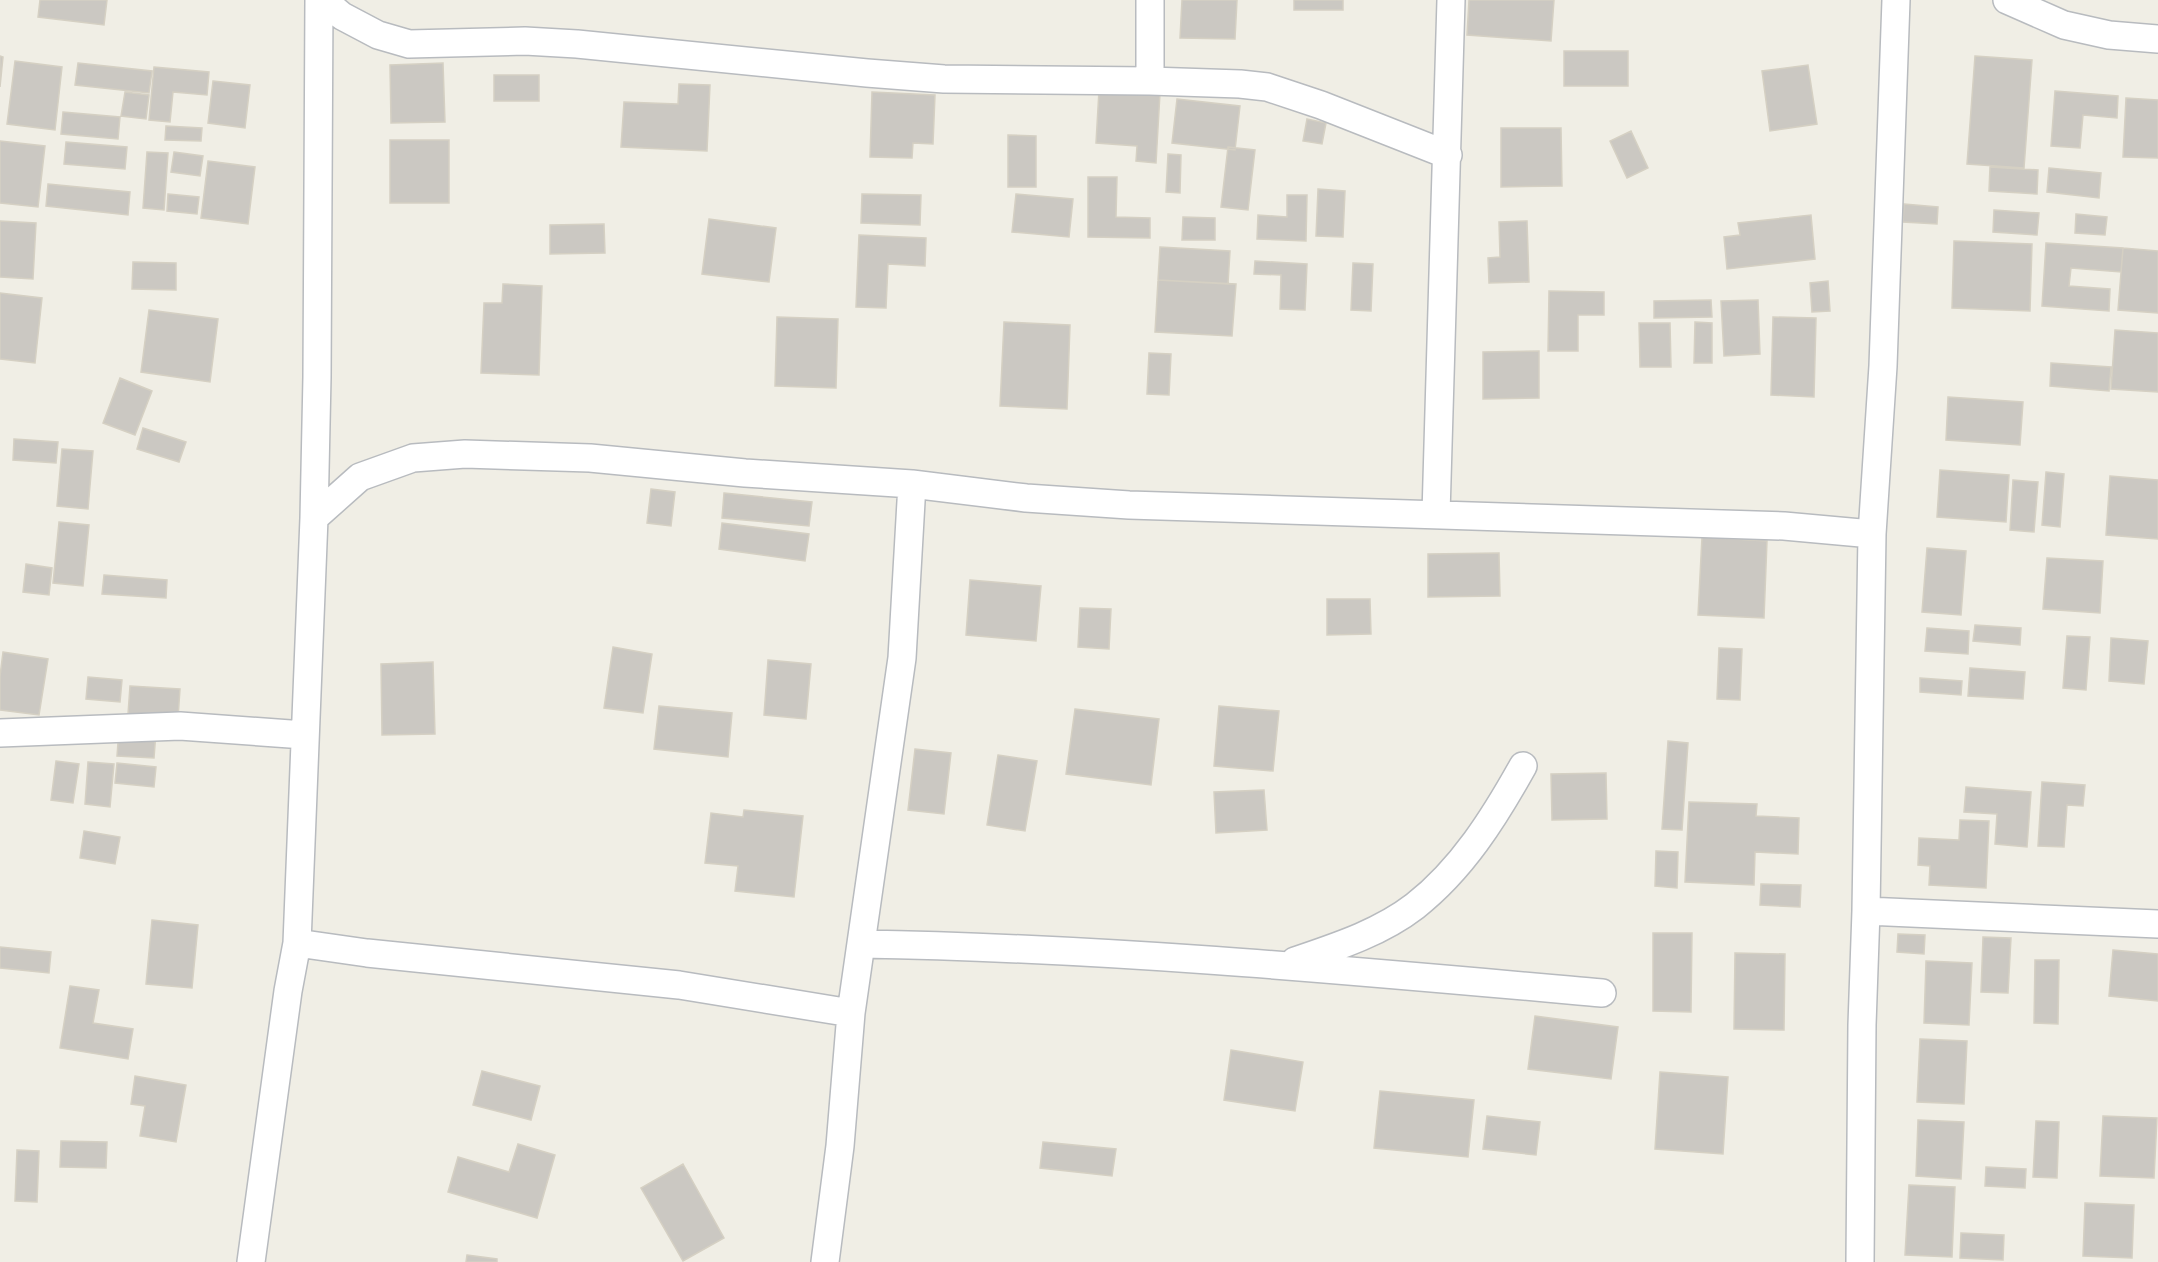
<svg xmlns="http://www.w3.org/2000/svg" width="2158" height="1262" font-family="'PT Sans',sans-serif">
  <rect width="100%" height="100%" fill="#f0eee5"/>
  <!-- building -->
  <path fill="#cbc8c2" stroke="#d5d0c3" stroke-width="1.5" d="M40,0H107L104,25L38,17Z
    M1182,0H1237L1235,39L1180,38Z
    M1294,0H1343V10H1294Z
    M1469,0H1554L1551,41L1467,35Z
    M1564,51H1628V86H1564Z
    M0,56L3,57L0,87Z
    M1975,56L2032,60L2024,168L1967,164Z
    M15,61L62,67L55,130L7,124Z
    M78,63L152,71L149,93L75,85Z
    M443,63L445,122L391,123L390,65Z
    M1808,65L1817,124L1770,131L1762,71Z
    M154,67L209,72L207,95L173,92L170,122L149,120Z
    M494,75H539V101H494Z
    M213,81L250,85L245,128L208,123Z
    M679,84L710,85L707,151L621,147L624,102L678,104Z
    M1099,90L1160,93L1156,163L1136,161L1137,146L1096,143Z
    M2055,91L2118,96L2117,118L2083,115L2080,148L2051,146Z
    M125,92L149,95L146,119L121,116Z
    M872,92L935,95L933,144L913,143L912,158L870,157Z
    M2126,98L2158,100V158L2123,157Z
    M1177,99L1240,106L1235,150L1172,143Z
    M63,112L120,117L118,139L61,134Z
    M1307,119L1326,123L1322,144L1303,141Z
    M166,126L202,128L201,141L165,140Z
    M1501,128H1561L1562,186L1501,187Z
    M1631,131L1648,168L1627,178L1610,141Z
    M1008,135L1036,136V187H1008Z
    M390,140H449V203H390Z
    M0,141L45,146L38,207L0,203Z
    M66,142L127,147L125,169L64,164Z
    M1228,147L1255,150L1248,210L1221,207Z
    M147,152L168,153L164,210L143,208Z
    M174,152L203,156L200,176L171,172Z
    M1168,154L1181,155L1180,193L1166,192Z
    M208,161L255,167L248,224L201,218Z
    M1990,167L2038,170L2037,194L1989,191Z
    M2049,168L2101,173L2099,198L2047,192Z
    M1088,177H1117L1116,217L1150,218V238L1088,237Z
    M48,184L130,192L128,215L46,206Z
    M1318,189L1345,191L1343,237L1316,236Z
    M168,194L199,197L197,214L167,211Z
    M862,194L921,195L920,225L861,223Z
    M1016,194L1073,199L1069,237L1012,232Z
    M1287,195H1307L1306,241L1257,239L1258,215L1287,217Z
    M1904,204L1938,207L1937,224L1903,222Z
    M1994,210L2039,213L2037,235L1993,232Z
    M2076,214L2107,217L2105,235L2075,233Z
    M1811,215L1815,259L1727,269L1724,237L1740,235L1738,223Z
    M1183,217L1215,218V240H1182Z
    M709,219L776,228L769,282L702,274Z
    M0,221L36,223L33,279L0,277Z
    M1527,221L1529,282L1489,283L1488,258L1500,257L1499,222Z
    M604,224L605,253L550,254V225Z
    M859,235L926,238L925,266L888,264L886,308L856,307Z
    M1954,241L2032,244L2030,311L1952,308Z
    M2046,243L2123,248L2121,272L2071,268L2069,286L2110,289L2109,311L2042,306Z
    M1160,247L1230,251L1228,284L1158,280Z
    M2123,248L2158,251V313L2118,310Z
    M1255,261L1307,264L1305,310L1280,309L1281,275L1254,274Z
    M133,262L176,263V290L132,289Z
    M1353,263L1373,264L1371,311L1351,310Z
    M1158,280L1236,284L1232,336L1155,332Z
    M1828,281L1830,311L1812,312L1810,283Z
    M503,284L542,286L539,375L481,373L484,303H502Z
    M1549,291L1604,292V315H1578V351H1548Z
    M0,293L42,298L35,363L0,359Z
    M1711,300L1712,317L1654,318V301Z
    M1758,300L1760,354L1724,356L1721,301Z
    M149,310L218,319L210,382L141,372Z
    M777,317L838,319L836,388L775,386Z
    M1773,317L1816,318L1814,397L1771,395Z
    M1004,322L1070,325L1067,409L1000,406Z
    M1695,322L1712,323V363H1694Z
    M1639,323H1670L1671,367H1640Z
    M2115,330L2158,333V392L2111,389Z
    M1539,351V398L1483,399V352Z
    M1149,353L1171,354L1169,395L1147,394Z
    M2051,363L2111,367L2109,391L2050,386Z
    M120,378L152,391L135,435L103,423Z
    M1948,397L2023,402L2020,445L1946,440Z
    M143,428L186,442L179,462L137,449Z
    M14,439L58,442L56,463L13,460Z
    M62,449L93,451L88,509L57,506Z
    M1940,470L2009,475L2006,522L1937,517Z
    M2046,472L2064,474L2060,527L2042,525Z
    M2110,476L2158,480V539L2106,535Z
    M2013,480L2038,482L2034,532L2010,530Z
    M651,489L675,492L671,526L647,523Z
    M724,493L812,502L809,526L722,518Z
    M59,522L89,525L83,586L53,583Z
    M722,523L809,534L805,561L719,549Z
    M1702,537L1767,541L1764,618L1698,615Z
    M1927,548L1966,551L1961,615L1922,612Z
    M1499,553L1500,596L1428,597V554Z
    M2047,558L2103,561L2100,613L2043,609Z
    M26,564L52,568L49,595L23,592Z
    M104,575L167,580L166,598L102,594Z
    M970,580L1041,586L1036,641L966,635Z
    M1327,599H1370L1371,634L1327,635Z
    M1080,608L1111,609L1109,649L1078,647Z
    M1975,625L2021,628L2020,645L1973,641Z
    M1927,628L1969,631L1968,654L1925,651Z
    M2067,636L2090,637L2086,690L2063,688Z
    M2111,638L2148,641L2144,684L2109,681Z
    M613,647L652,654L643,713L604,708Z
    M1719,648L1742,649L1740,700L1717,699Z
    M3,652L48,659L39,715L0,710V676Z
    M768,660L811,664L806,719L764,715Z
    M433,662L435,734L382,735L381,664Z
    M1970,668L2025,672L2023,699L1968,696Z
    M88,677L122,680L120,702L86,699Z
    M1920,678L1962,681L1961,695L1920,692Z
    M130,686L180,689L178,718L128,714Z
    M659,706L732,713L728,757L654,749Z
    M1219,706L1279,711L1273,771L1214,766Z
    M1075,709L1159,719L1151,785L1066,774Z
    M119,729L156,732L154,758L117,756Z
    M1668,741L1688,743L1682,830L1662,829Z
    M915,749L951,753L944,814L908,810Z
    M998,755L1037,761L1025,831L987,825Z
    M56,761L79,764L73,803L51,800Z
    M88,762L114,764L110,807L85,804Z
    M117,763L156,767L154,787L115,783Z
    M1606,773L1607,819L1552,820L1551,774Z
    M2042,782L2085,785L2083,806L2067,805L2064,847L2038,846Z
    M1966,787L2031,792L2027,847L1995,844L1997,814L1964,812Z
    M1264,790L1267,830L1216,833L1214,792Z
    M1689,802L1757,804L1756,816L1799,818L1798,854L1755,852L1754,885L1685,882Z
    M744,810L803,816L794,897L735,891L738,866L705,863L711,813L743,817Z
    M1960,820L1989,821L1986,888L1929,885L1930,866L1918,865L1919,838L1959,840Z
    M84,831L120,837L115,864L80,858Z
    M1656,851L1678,852L1677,888L1655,886Z
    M1761,884L1801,885L1800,907L1760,905Z
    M152,920L198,925L192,988L146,984Z
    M1653,933H1692L1691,1012L1653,1011Z
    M1898,934L1925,935L1924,954L1897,952Z
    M1983,937L2011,938L2008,993L1981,992Z
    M0,947L51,952L49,973L0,968Z
    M2113,950L2158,954V1001L2109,996Z
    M1735,953L1785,954L1784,1030L1734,1029Z
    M2035,960H2059L2058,1024L2034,1023Z
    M1926,961L1972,963L1969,1025L1924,1023Z
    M70,986L99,990L93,1023L133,1029L128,1059L60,1048Z
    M1535,1016L1618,1027L1611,1079L1528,1069Z
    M1920,1039L1967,1041L1964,1104L1917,1102Z
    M1231,1050L1303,1062L1295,1111L1224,1100Z
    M482,1071L540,1086L531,1120L473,1105Z
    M1660,1072L1728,1077L1723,1154L1655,1149Z
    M135,1076L186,1085L176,1142L140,1136L145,1106L131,1104Z
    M1380,1091L1474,1100L1468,1157L1374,1148Z
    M1487,1116L1540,1122L1536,1155L1483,1149Z
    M2103,1116L2157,1118L2154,1178L2100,1176Z
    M1918,1120L1964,1122L1961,1179L1916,1176Z
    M2036,1121L2059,1122L2057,1178L2033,1177Z
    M61,1141L107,1142L106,1168L60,1167Z
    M1043,1142L1116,1149L1112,1176L1040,1168Z
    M518,1144L555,1155L537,1218L448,1192L458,1157L509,1172Z
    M17,1150L39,1151L37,1202L15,1201Z
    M683,1164L724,1238L683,1261L641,1188Z
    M1986,1167L2026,1169L2025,1188L1985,1186Z
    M1909,1185L1955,1187L1952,1257L1905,1255Z
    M2085,1203L2134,1205L2132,1258L2083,1256Z
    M1961,1233L2004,1235L2003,1260L1960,1258Z
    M467,1255L497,1259V1262H466Z"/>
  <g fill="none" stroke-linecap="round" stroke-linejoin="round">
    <defs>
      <path id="minor" d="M323,0L342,16L378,35L409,44L525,41L577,44L867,73L944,79L1150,81L1240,84L1267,87L1321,105L1448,155
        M1150,0V81
        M2007,0L2064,25L2109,35L2158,39
        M1436,514L1451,0
        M314,518L360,477L413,458L465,454L590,458L745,473L912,484L1026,498L1129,505L1784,526L1872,534
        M0,733L180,726L304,735
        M1866,911L2158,924
        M297,943L367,953L679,985L851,1013
        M861,944C1109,948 1356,971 1602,993
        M1295,961C1336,947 1380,933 1415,906C1462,869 1494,818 1523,766
        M251,1262L288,991L297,943L314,518L317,377L319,0
        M825,1262L840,1146L851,1013L902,658L912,484
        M1860,1262L1862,1025L1866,911L1872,534L1883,366L1896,0"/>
    </defs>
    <!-- minor casing -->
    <use href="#minor" stroke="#b8bbbf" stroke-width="30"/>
    <!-- minor -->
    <use href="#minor" stroke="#fff" stroke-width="27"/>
  </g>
</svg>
